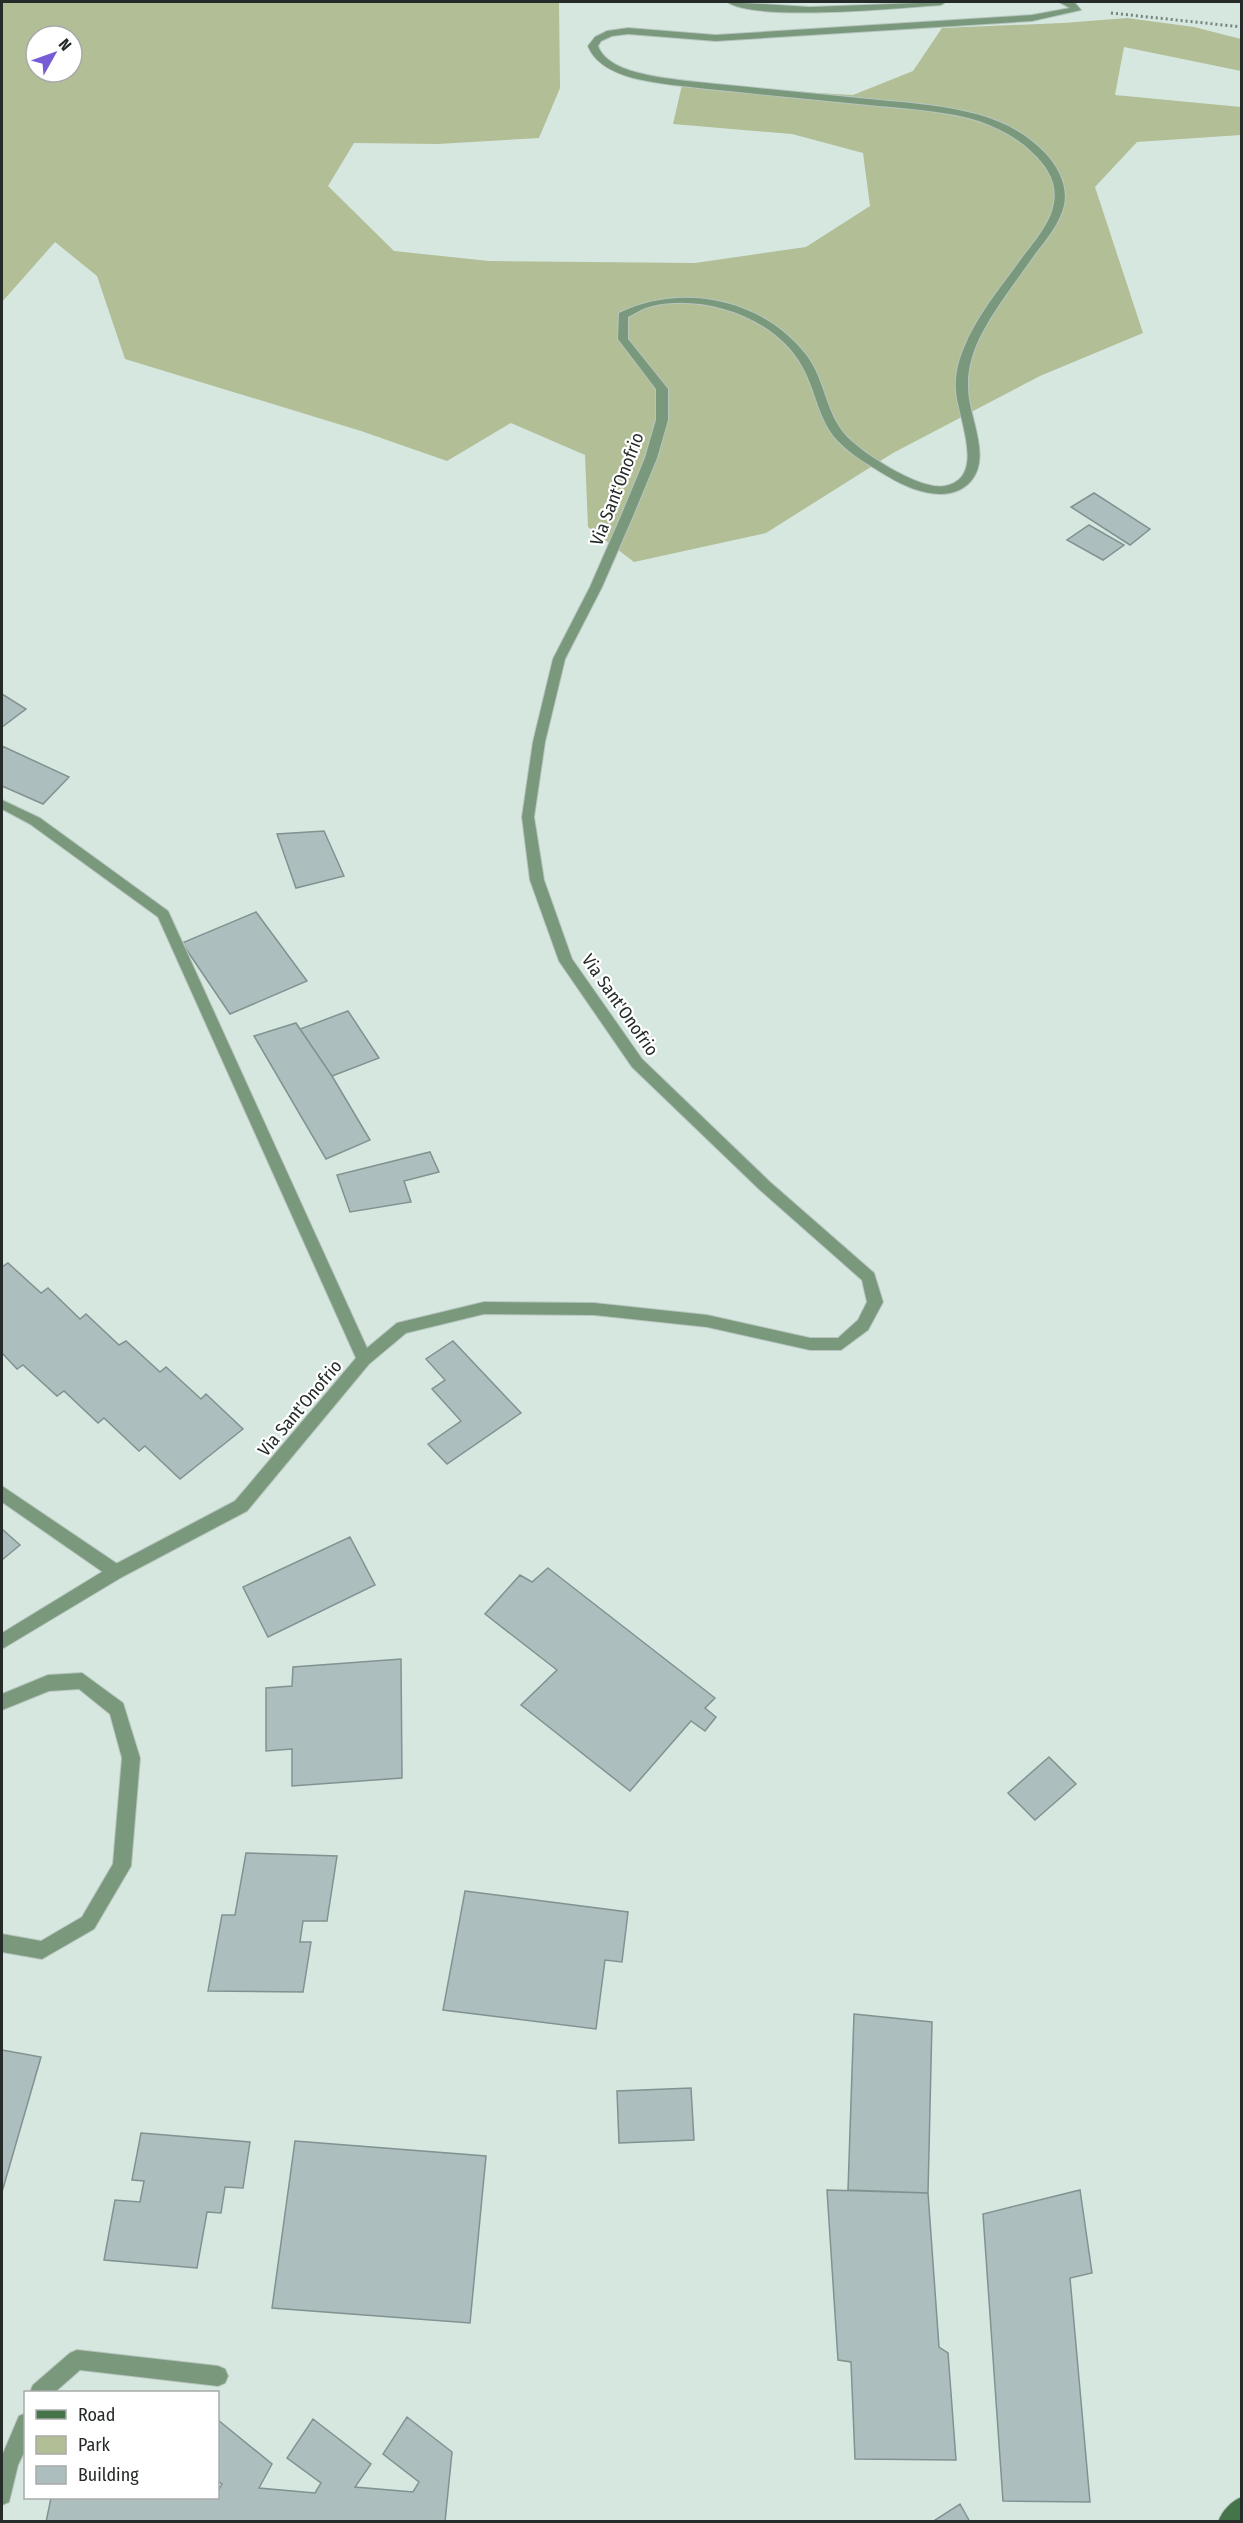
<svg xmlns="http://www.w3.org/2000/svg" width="1243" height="2523" font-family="'Fira Sans Condensed',sans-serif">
  <rect width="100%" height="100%" fill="#d6e7e0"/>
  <!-- green -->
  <path fill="#b2be96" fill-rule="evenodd" d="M2,2H559L560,88L539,138L438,144L354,143L328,186L394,251L489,261L695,263L806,247L870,206L863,153L792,134L673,124L682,85L853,95L913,71L942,28L1063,23L1127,18L1194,27L1241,39V71L1124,47L1115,95L1241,107V135L1137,142L1095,187L1143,333L1040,376L893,453L766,533L634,562L588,527L585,455L511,423L447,461L361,431L125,359L97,276L55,242L2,302ZM36,36H72V72H36Z"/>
  <!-- building -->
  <path fill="#adbebe" stroke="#819291" stroke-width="1.5" d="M1094,493L1150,529L1130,545L1071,507Z
    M1089,525L1124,545L1103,560L1067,540Z
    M2,694L26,709L2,727Z
    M2,746L69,777L43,804L2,786Z
    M324,831L344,876L296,888L277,834Z
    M256,912L307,981L230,1014L182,943Z
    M348,1011L379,1058L332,1076L300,1029Z
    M296,1023L332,1076L370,1140L326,1159L254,1036Z
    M430,1152L439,1172L404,1181L411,1202L350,1212L337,1175Z
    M8,1263L41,1293L48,1288L80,1319L86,1314L119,1345L126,1341L160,1372L166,1367L201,1399L206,1394L243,1429L180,1479L145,1446L139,1451L104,1418L98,1423L64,1391L57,1396L23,1365L17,1369L2,1353V1267Z
    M453,1341L521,1413L447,1464L428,1444L461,1421L432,1389L445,1380L426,1359Z
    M2,1529L20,1545L2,1560Z
    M350,1537L375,1585L268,1637L243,1587Z
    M548,1568L715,1698L705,1708L716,1717L705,1731L691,1721L630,1791L521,1705L557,1670L485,1614L520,1575L532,1582Z
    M401,1659L402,1778L292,1786V1749L266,1751V1688L292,1686L293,1667Z
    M1049,1757L1076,1784L1035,1820L1008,1793Z
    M246,1853L337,1856L327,1921H303L300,1942H311L303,1992L208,1991L222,1915H235Z
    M465,1891L628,1912L622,1962L605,1960L596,2029L443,2010Z
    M854,2014L932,2022L928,2193L848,2190Z
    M2,2050L41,2057L2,2192Z
    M691,2088L694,2140L619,2143L617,2091Z
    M141,2133L250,2142L243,2188L225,2187L221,2213L207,2212L197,2268L104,2260L115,2200L140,2202L144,2181L132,2180Z
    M295,2141L486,2156L470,2323L272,2308Z
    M827,2190L928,2193L939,2347L948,2353L956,2460L855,2459L851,2362L838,2360Z
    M1080,2190L1092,2273L1070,2278L1090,2502L1003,2501L983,2214Z
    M407,2417L452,2452L445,2522H46L51,2498H218V2491L222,2484L218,2481V2420L272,2464L259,2488L315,2493L321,2483L287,2458L313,2419L371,2464L355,2487L413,2492L419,2482L383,2454Z
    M960,2504L970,2522H932Z"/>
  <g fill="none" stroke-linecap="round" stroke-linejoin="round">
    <defs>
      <path id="lane" d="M2,1486L122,1567L124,1572L122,1577L116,1579L110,1577L2,1502Z
        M82,1673L123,1703L140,1758L131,1866L94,1929L42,1959L2,1952V1934L41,1941L82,1917L113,1864L122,1758L110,1714L79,1689L49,1691L2,1710V1694L48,1675Z
        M77,2350L218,2366L225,2369L228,2376L225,2383L218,2386L80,2370L55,2392H30L33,2385L70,2353Z
        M26,2413V2448L18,2465L9,2502L2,2505V2456L19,2416Z"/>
      <path id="street" d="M727,2L810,7L946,2L941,5C901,8 756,22 727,2Z
        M1059,2L1075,3L1081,10L1032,21L716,41L628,34L612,36L601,41L598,46C604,62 623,69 639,73C667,80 698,82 727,85C778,90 828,95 879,100C913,103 947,106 980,115C1004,122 1027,134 1045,153C1058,167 1068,186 1064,205C1060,223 1046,240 1035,254C1017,280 997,305 982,333C973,350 967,369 968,388C968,416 992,456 971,481C950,505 912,491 889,477C872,467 851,455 837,440C818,419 816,390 802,366C775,317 704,294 652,306C643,308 636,313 628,317V339L668,389V420L657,458L633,516L602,587L565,659L545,742L534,817L544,880L572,959L642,1059L770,1182L874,1273L883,1302L868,1330L841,1350H810L707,1327L594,1315L484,1314L406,1333L369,1364L247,1511L122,1577L2,1649V1633L110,1567L235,1501L356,1358L158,917L30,824L2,809V800L40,818L168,911L367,1348L397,1323L484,1302L594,1303L707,1315L810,1338H838L858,1320L867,1302L862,1280L760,1190L632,1067L559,961L530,880L522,817L533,742L553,659L590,587L621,516L645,458L656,420V389L618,339L619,313C682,282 764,299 807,356C824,379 825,408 842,431C857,451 920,491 945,486C987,478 958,418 956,391C955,376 958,362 964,348C977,315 1002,286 1022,258C1034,242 1051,223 1054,203C1058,183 1047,166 1033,153C1018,138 999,128 979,121C946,111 912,109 879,106C822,100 765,95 708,89C683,86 657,84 633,78C615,73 595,64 588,46L595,37L607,31L628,28L716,35L1032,15L1070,8Z"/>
      <path id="secondary" d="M1242,2497V2522H1218C1222,2511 1231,2501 1242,2497Z"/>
    </defs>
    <!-- lane casing -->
    <use href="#lane" stroke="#b6c5bf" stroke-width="2"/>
    <!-- street casing -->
    <use href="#street" stroke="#b6c5bf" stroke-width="2"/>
    <!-- secondary casing -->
    <use href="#secondary" stroke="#b6c5bf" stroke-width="2"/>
    <!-- path -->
    <path stroke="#77827e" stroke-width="3" stroke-dasharray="2 3" stroke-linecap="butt" d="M1111,13L1242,27"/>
    <!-- lane -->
    <use href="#lane" fill="#7a987b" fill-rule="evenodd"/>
    <!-- street -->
    <use href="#street" fill="#7a987b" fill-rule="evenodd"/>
    <!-- secondary -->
    <use href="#secondary" fill="#467449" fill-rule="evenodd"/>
  </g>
  <g text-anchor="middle" stroke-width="4.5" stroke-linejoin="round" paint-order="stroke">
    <!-- street labels -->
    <g font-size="18" fill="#252b29" stroke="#fff">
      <text transform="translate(617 489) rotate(-69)" y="6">Via Sant'Onofrio</text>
      <text transform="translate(620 1005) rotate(55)" y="6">Via Sant'Onofrio</text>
      <text transform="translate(300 1408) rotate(-50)" y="6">Via Sant'Onofrio</text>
    </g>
  </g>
  <!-- border -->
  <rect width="1243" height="2523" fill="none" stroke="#252b29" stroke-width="6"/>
  <!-- legend -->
  <rect x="24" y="2391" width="195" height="108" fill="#ffffff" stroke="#a8aaa9" stroke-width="1.5"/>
  <rect x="36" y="2410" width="30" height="9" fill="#467449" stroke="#a8aaa9" stroke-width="1.5"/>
  <text x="78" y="2421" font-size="18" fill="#252b29">Road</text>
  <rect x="36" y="2436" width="30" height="18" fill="#b2be96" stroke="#a8aaa9" stroke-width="1.5"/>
  <text x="78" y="2451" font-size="18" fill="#252b29">Park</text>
  <rect x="36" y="2466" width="30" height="18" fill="#adbebe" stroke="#a8aaa9" stroke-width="1.5"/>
  <text x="78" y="2481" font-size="18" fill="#252b29">Building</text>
  <!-- north arrow -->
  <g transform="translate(54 54) rotate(50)"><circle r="28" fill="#ffffff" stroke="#a8aaa9" stroke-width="1.5"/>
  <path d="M0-4.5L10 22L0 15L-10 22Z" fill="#765cd7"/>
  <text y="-9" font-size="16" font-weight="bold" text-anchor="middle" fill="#252b29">N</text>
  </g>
</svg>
